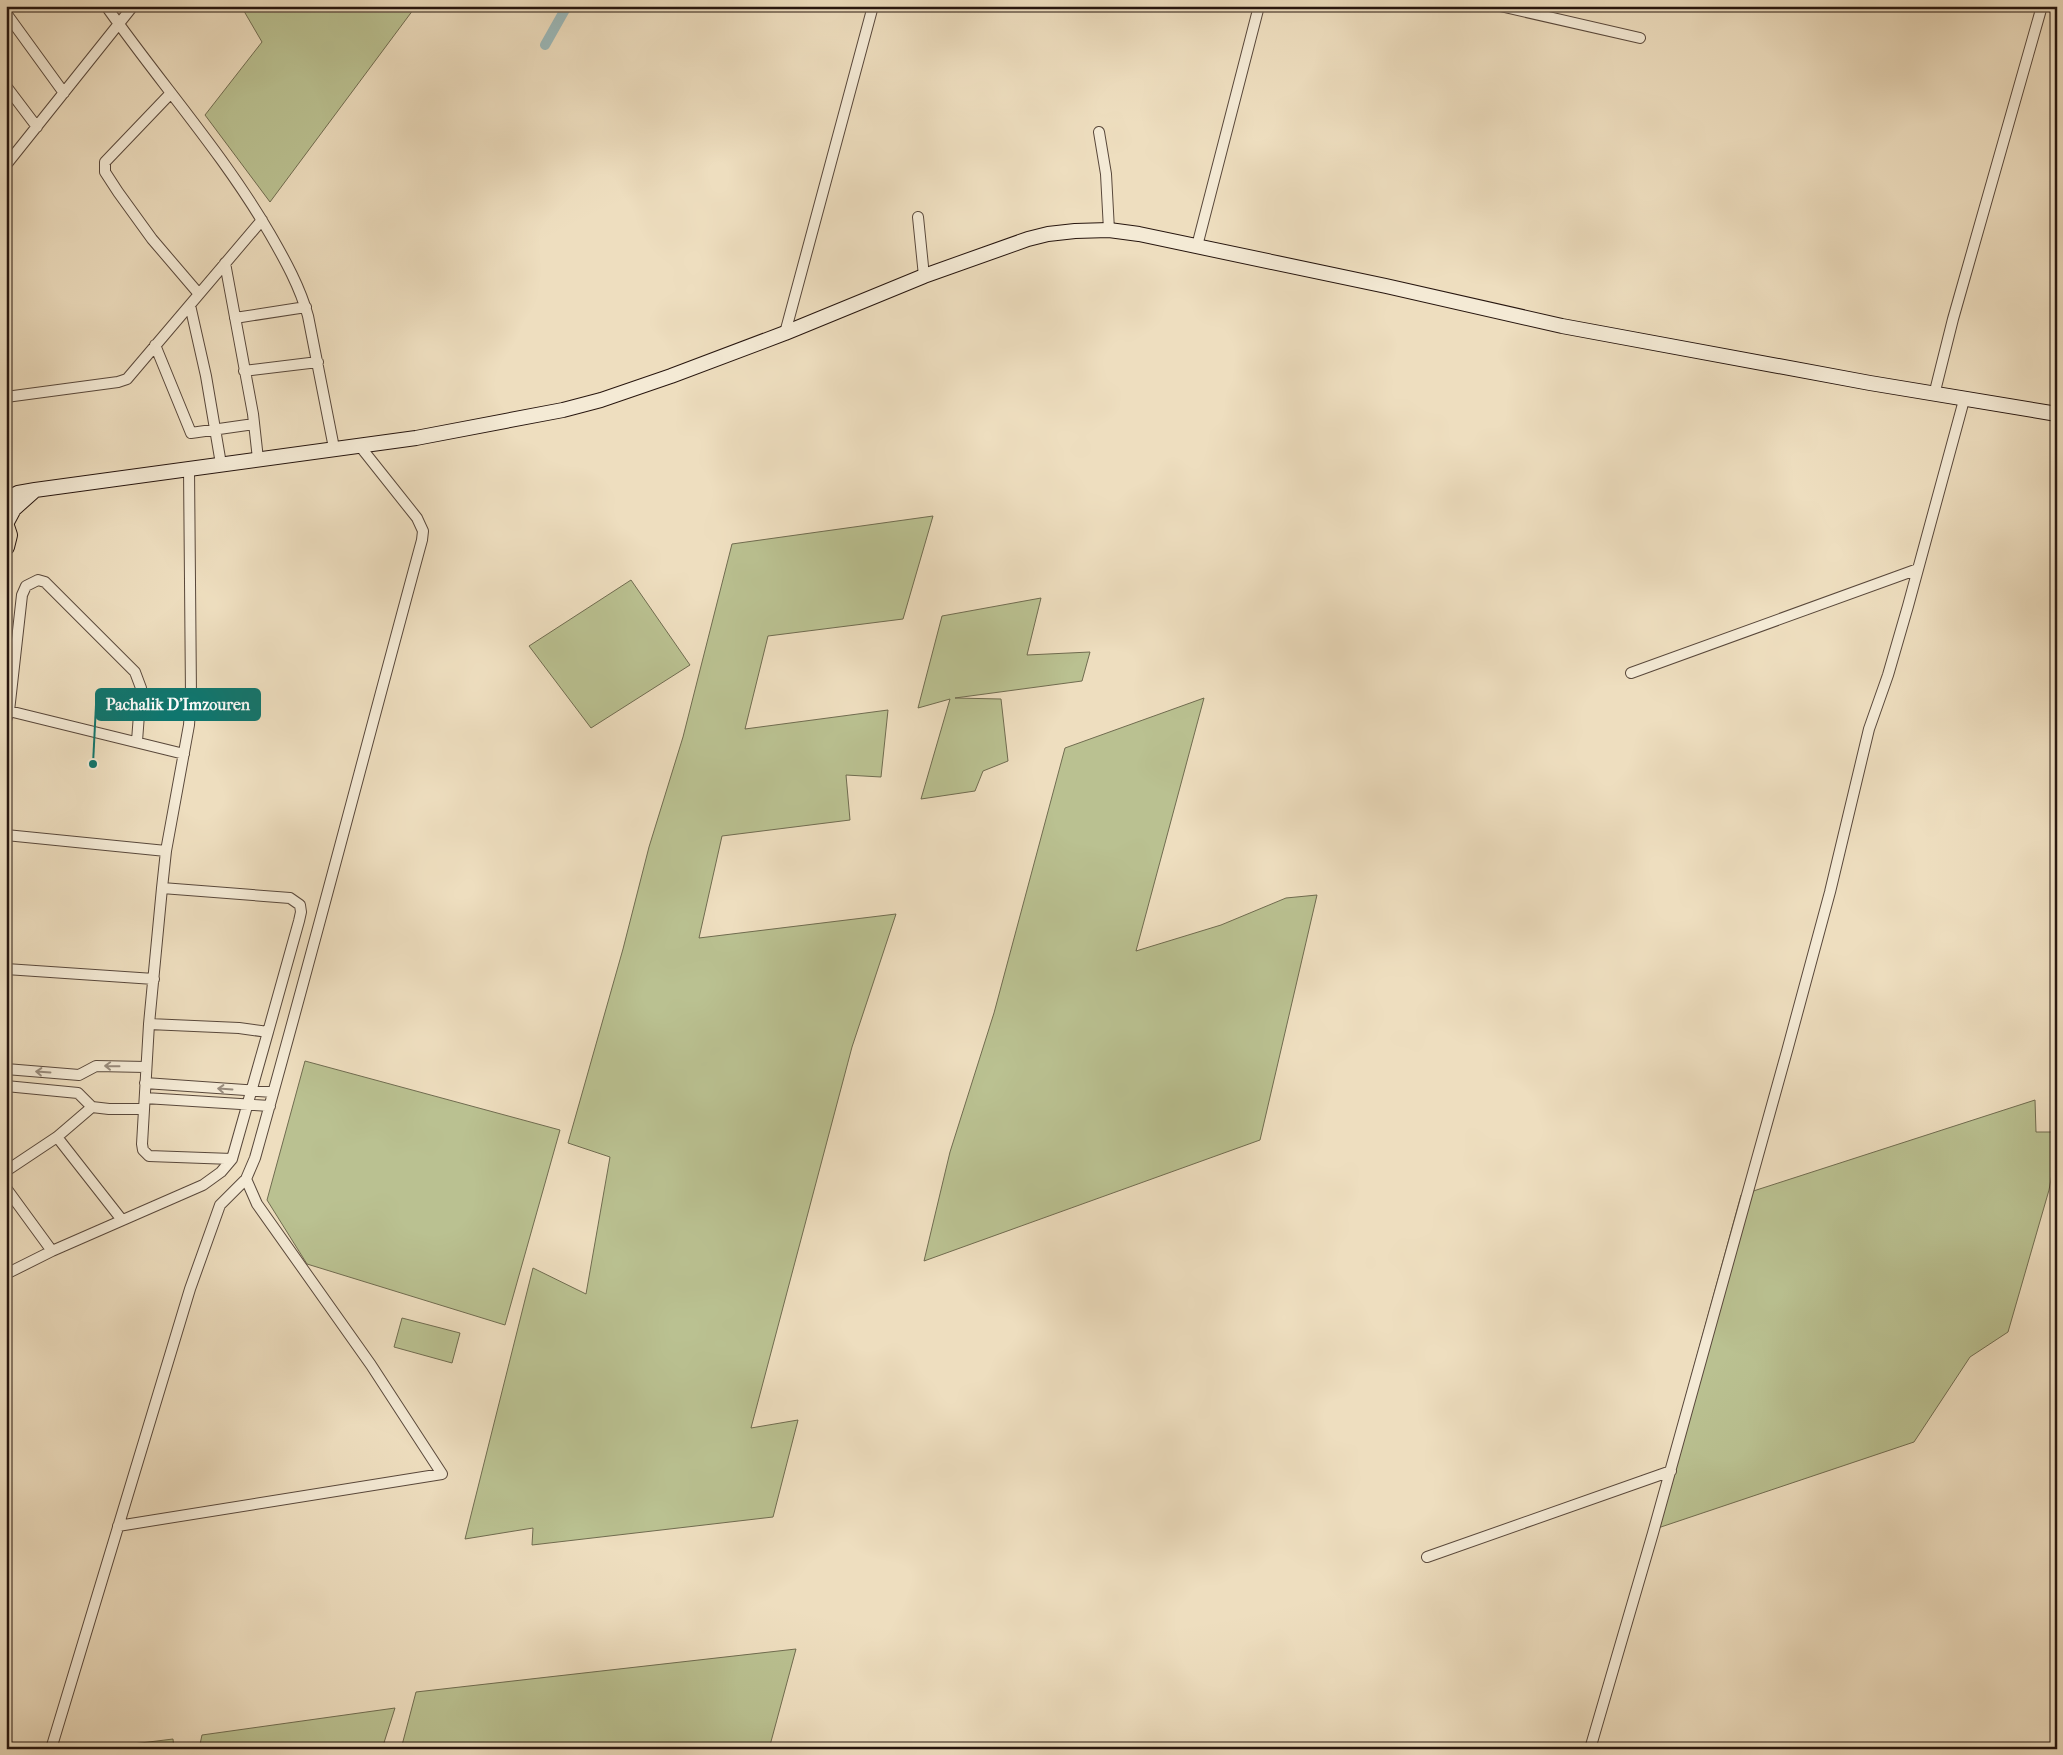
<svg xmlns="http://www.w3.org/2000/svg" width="2063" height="1755" font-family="'IM FELL French Canon',serif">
  <rect width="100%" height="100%" fill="#eedebf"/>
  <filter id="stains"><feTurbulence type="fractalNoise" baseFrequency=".004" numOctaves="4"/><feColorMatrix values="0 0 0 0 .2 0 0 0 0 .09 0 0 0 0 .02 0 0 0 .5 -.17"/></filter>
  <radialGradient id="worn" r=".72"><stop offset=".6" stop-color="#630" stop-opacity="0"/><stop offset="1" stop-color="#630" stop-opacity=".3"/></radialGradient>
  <!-- green -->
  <path fill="#bac191" stroke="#706c50" d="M241,6H416L270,202L205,115L262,42Z
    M933,516L903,619L768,636L745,729L888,710L881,777L846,775L850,820L722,836L699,938L896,914L852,1047L751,1428L798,1420L773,1517L532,1545L533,1528L465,1539L533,1268L586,1294L610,1157L568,1143L623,949L649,847L683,737L732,544Z
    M631,580L690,665L591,728L529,646Z
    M1041,598L1027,655L1090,652L1082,681L955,698L1001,699L1008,761L983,771L975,791L921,799L950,699L918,708L942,616Z
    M1204,698L1136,951L1221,925L1286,898L1317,895L1260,1140L924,1261L950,1152L994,1013L1065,748Z
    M305,1061L560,1130L505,1325L307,1264L267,1200Z
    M2035,1100L2036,1132H2057V1147L2049,1190L2008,1332L1970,1357L1914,1442L1649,1531L1741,1195Z
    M402,1318L460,1333L452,1363L394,1347Z
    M796,1649L769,1749H401L416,1692Z
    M395,1708L382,1749H199L202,1735Z
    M173,1739L174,1749H92Z"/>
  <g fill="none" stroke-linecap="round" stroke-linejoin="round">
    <!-- canal -->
    <path stroke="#9cbabb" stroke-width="10" d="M545,45L567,6"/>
    <defs>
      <path id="minor" d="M106,6C160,83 223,153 270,234C285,260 300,287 308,316L334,448
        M1500,6L1640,38
        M6,13L64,93
        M6,86L37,127
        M171,93L105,162V172L118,192L152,239L199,294
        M1099,132L1106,174L1109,230
        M6,165L133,6
        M918,217L924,276
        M1197,246L1259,6
        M225,263L253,414L258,459
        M190,305L206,376L221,464
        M235,318L306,307
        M785,333L873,6
        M155,345L191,433L254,424
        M244,371L318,362
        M1934,395L1953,319L2042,6
        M6,397L118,382L127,379L262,220
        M189,468L191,695L189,725L166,851L162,888L149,1024L142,1144L143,1150L149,1156L232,1159
        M1631,673L1918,569
        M9,711L184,754
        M6,720L9,711L22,595L26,586L38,580L45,582L135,672L141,688L137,741
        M6,835L166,851
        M162,888L290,898L300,905L301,912L299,921L268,1032
        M6,969L154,979
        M6,1069L79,1075L96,1066L146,1067
        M145,1083L273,1092
        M6,1086L78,1093L92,1107L109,1109H144
        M145,1098L270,1106
        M57,1137L122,1220
        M6,1171L57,1137L92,1107
        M6,1188L52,1251
        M6,1274L52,1251L203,1185L221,1172L232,1159L268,1032L239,1028L149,1024
        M118,1526L442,1474L371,1365L257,1204L246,1179
        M1427,1557L1671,1471
        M51,1749L190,1289L220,1205L246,1179L255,1158C313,952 366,746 422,540L423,531L417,518L359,445
        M1590,1749L1653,1533L1787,1051L1830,892L1869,729L1888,675L1908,606L1964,400"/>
      <path id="secondary" d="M6,499L18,493L35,490L416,438L563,410L601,400L671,376L785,333L924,276L1028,239L1048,234L1075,231L1109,230L1139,234L1386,286L1562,326L1870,383L2057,414
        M6,524L14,509L33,492"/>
      <path id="trunk" d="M6,526L9,535L6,547"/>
    </defs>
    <!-- minor casing -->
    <use href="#minor" stroke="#59483b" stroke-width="12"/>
    <!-- secondary casing -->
    <use href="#secondary" stroke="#27160f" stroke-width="16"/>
    <!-- trunk casing -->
    <use href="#trunk" stroke="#27160f" stroke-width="18"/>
    <!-- minor -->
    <use href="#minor" stroke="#f4ead5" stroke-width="10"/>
    <!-- secondary -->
    <use href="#secondary" stroke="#f4ead5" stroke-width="14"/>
    <!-- trunk -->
    <use href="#trunk" stroke="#eedebf" stroke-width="16"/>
  </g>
  <!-- one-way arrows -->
  <defs><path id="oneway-shaft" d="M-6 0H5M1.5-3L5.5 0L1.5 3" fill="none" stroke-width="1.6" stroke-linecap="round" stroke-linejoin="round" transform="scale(1.25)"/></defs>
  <g stroke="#988b7c">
    <use href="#oneway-shaft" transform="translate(112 1066) rotate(-179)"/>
    <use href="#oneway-shaft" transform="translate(43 1072) rotate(-176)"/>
    <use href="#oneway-shaft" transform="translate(225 1089) rotate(-176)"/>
  </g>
  <!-- callouts -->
  <path fill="none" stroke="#0f766e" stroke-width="2" d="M93 764L96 705"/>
  <circle fill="#0f766e" stroke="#f4ead5" stroke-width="2" cx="93" cy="764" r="5"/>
  <rect fill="#0f766e" stroke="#0f766e" stroke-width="2" x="96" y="689" width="164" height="31" rx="5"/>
  <g font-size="16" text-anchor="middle" font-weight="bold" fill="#fff">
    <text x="178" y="710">Pachalik D'Imzouren</text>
  </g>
  <!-- margin -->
  <rect width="2063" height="1755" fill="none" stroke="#eedebf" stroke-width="25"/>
  <rect x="8" y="8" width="2048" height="1740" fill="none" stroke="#27160f" stroke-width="2.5"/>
  <rect x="12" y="12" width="2038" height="1730" fill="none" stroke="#27160f"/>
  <rect width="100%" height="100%" filter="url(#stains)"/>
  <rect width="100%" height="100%" fill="url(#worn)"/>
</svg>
